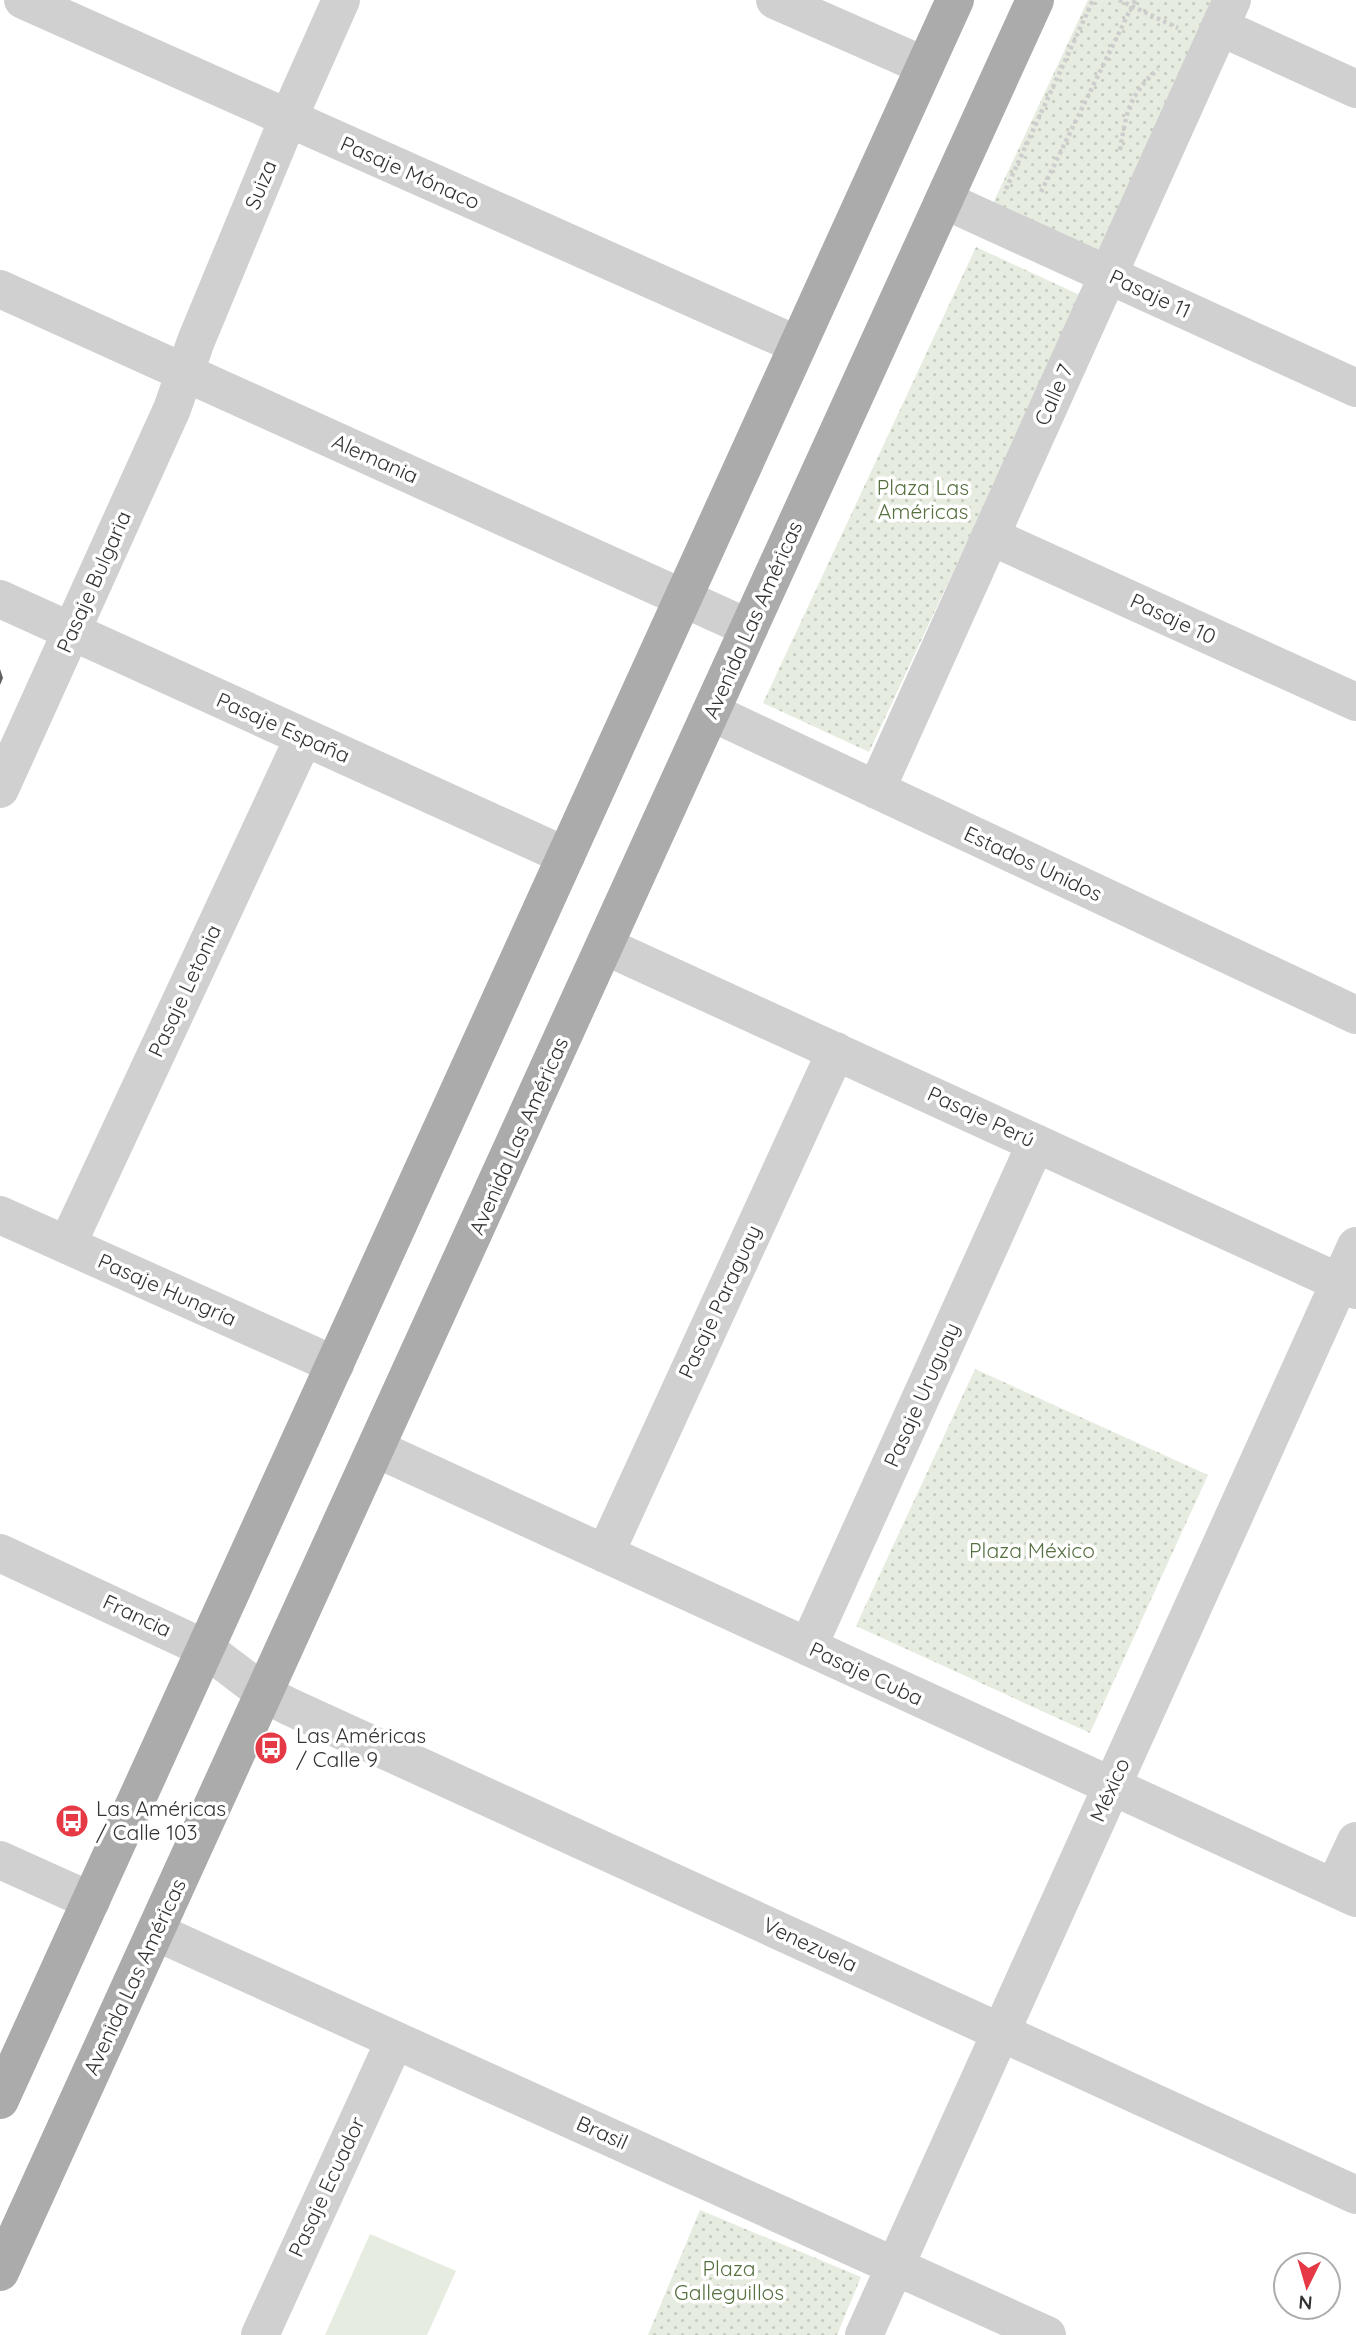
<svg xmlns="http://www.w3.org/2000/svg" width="1356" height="2335" font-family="Quicksand,sans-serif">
  <defs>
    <pattern id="park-dots" width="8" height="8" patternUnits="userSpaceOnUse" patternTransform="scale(1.75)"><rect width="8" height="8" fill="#e6ecdf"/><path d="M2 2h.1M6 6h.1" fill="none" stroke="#c6cbc0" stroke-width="1.8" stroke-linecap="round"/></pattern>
  </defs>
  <rect width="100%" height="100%" fill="#fff"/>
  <!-- park -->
  <path fill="url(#park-dots)" d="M1088,0H1216L1095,260L989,212Z
    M976,247L1082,296L869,752L763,703Z
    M975,1369L1208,1475L1090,1733L856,1626Z
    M700,2210L861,2277L837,2335H648Z"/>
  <!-- pitch -->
  <path fill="#e6ecdf" d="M370,2234L456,2271L427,2335H325Z"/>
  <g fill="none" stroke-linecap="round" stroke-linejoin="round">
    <!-- path -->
    <path stroke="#cdcdcd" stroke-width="4.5" stroke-dasharray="3.5 3.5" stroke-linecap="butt" d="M1119,0L1178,28
      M1120,150C1127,110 1128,97 1158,69
      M1006,189L1093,0
      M1041,192L1135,0"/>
    <!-- street -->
    <path stroke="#d0d0d0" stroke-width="38" d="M23,0L798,345
      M775,0L925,66
      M1220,27L1356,89
      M944,200L1356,388
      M0,289L749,628
      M990,536L1356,702
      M0,599L566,856
      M711,712L1356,1015
      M0,789L172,409L196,341L288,119L341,0
      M876,790L1232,0
      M605,946L1356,1290
      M0,1215L335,1365
      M67,1245L304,737
      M377,1449L1356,1898
      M0,1553L206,1649L265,1694L288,1706L1356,2195
      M605,1554L836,1051
      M808,1647L1036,1143
      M0,1860L91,1901
      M1334,1888L1356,1841
      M156,1932L1047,2335
      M260,2335L395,2040
      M864,2335L1356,1246"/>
    <!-- primary -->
    <path stroke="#ababab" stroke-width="38" d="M0,2100L955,0
      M0,2272L1035,0"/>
  </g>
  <!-- shaded-wall -->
  <path fill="#5f5f5f" d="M0,669L3,678L0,685Z"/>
  <!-- icons -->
  <defs>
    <symbol id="bus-disc" viewBox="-11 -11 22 22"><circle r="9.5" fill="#e63946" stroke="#fff"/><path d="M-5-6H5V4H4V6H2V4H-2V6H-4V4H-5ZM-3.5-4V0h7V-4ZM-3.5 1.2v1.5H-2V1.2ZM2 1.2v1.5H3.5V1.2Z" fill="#fff"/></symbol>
  </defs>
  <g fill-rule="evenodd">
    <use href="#bus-disc" x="252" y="1729" width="38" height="38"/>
    <use href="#bus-disc" x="53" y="1802" width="38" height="38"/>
  </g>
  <g text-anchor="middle" stroke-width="7" stroke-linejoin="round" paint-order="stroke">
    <!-- street labels -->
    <g font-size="21" fill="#333" stroke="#fff">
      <text transform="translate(410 173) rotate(24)" y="7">Pasaje Mónaco</text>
      <text transform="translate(261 185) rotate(-68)" y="7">Suiza</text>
      <text transform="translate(1150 294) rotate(25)" y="7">Pasaje 11</text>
      <text transform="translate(1054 395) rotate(-66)" y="7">Calle 7</text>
      <text transform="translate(375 459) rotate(24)" y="7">Alemania</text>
      <text transform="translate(94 582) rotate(-66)" y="7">Pasaje Bulgaria</text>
      <text transform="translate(1173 619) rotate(25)" y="7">Pasaje 10</text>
      <text transform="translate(753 620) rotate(-66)" y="7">Avenida Las Américas</text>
      <text transform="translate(283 728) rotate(24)" y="7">Pasaje España</text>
      <text transform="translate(1033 864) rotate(25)" y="7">Estados Unidos</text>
      <text transform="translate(185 991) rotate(-65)" y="7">Pasaje Letonia</text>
      <text transform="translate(981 1117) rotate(25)" y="7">Pasaje Perú</text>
      <text transform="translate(519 1136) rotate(-66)" y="7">Avenida Las Américas</text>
      <text transform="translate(167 1290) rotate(24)" y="7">Pasaje Hungría</text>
      <text transform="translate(720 1302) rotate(-65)" y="7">Pasaje Paraguay</text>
      <text transform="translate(922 1395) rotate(-66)" y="7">Pasaje Uruguay</text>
      <text transform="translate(137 1616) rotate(25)" y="7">Francia</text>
      <text transform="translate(866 1674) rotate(25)" y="7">Pasaje Cuba</text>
      <text transform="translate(1110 1790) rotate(-66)" y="7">México</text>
      <text transform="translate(810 1945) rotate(25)" y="7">Venezuela</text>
      <text transform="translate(135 1977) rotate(-65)" y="7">Avenida Las Américas</text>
      <text transform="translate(602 2133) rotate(24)" y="7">Brasil</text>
      <text transform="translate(327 2187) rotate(-65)" y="7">Pasaje Ecuador</text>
    </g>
    <!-- park labels -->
    <g font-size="21" fill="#56703f" stroke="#fff">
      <text x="923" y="495">Plaza Las<tspan x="923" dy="24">Américas</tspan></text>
      <text x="1032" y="1558">Plaza México</text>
      <text x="729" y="2276">Plaza<tspan x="729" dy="24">Galleguillos</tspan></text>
    </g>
    <!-- poi labels -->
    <g font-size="21" fill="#333" stroke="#fff" text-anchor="start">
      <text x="296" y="1743">Las Américas<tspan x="296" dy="24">/ Calle 9</tspan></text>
      <text x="96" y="1816">Las Américas<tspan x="96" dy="24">/ Calle 103</tspan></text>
    </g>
  </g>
  <!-- north arrow -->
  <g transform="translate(1307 2286) rotate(185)"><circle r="33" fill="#ffffff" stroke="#adadad" stroke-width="2"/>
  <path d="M0-5L12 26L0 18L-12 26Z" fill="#e63946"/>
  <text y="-10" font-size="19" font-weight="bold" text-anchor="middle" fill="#333333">N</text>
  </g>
</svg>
